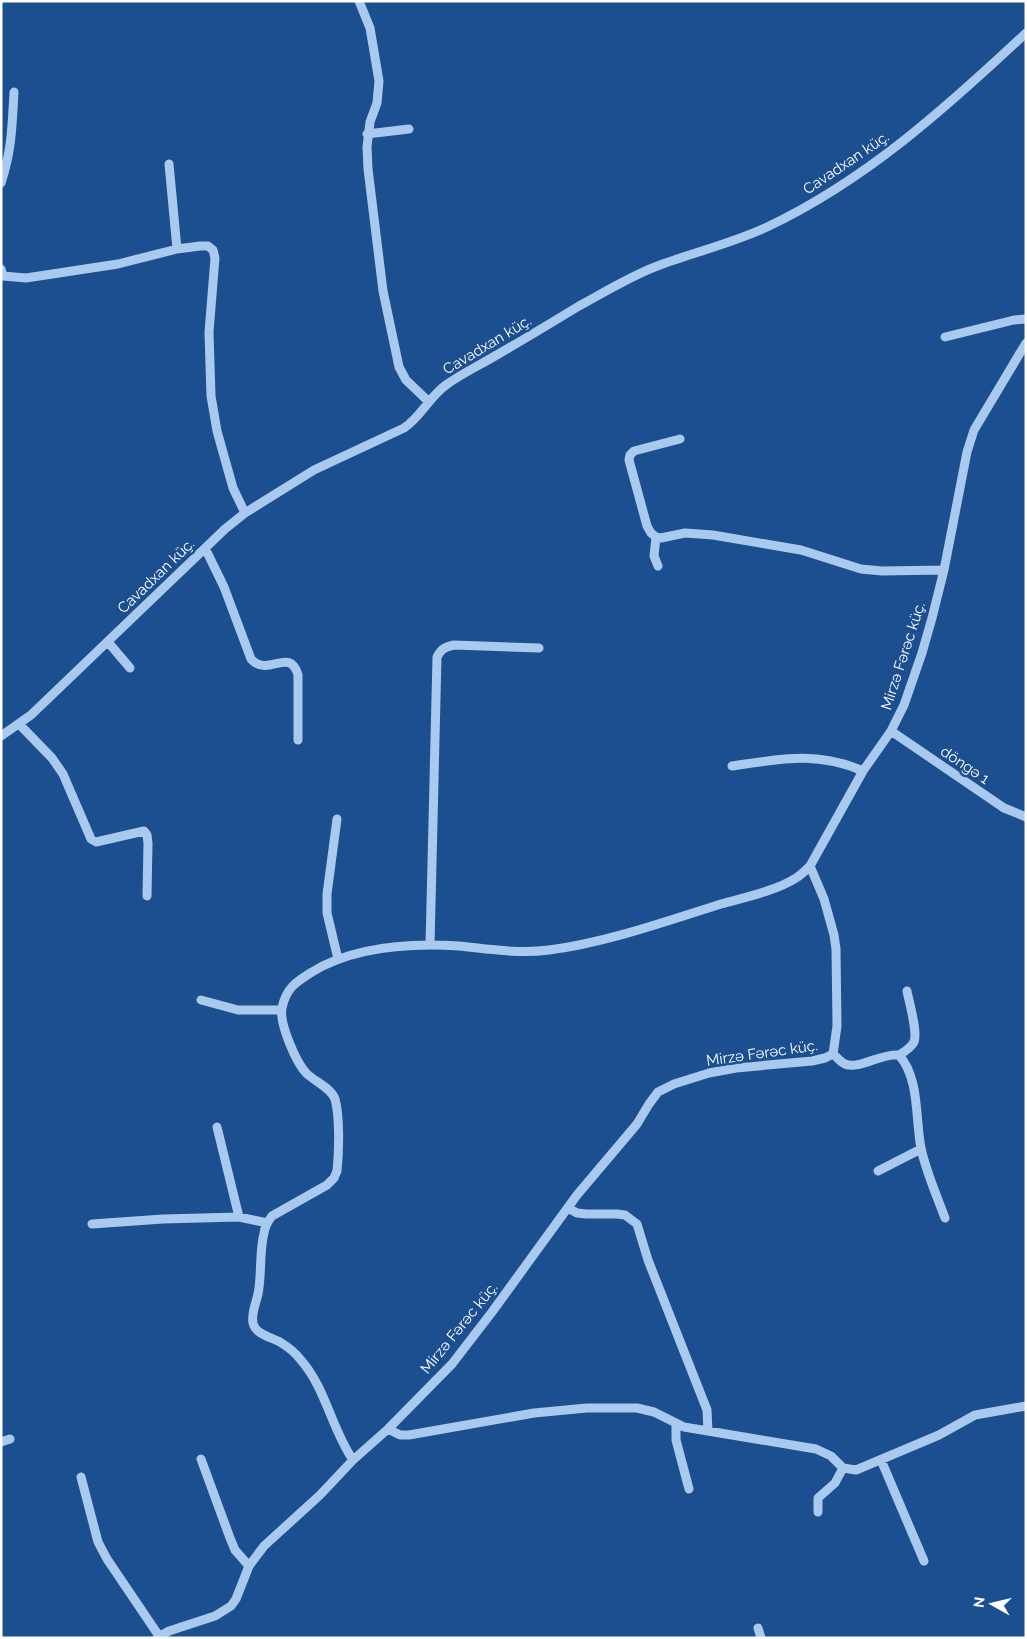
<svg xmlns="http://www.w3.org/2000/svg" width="1027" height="1639" font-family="Raleway,sans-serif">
  <rect width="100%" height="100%" fill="#1b4f8f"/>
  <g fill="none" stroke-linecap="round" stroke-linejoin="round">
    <!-- minor -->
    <path stroke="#a9c9ee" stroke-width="9" d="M359,1L370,28L379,81L377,103L370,122L367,147L368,169L383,291L399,367L406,380L429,402
      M367,134L409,129
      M169,164L177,249
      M1,183C12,150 12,126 14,92
      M1,269L3,276L26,278L118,264L177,249L200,246H208L213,250L215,258L209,332L211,396L217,431L233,488L245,513
      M945,337L1014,320L1026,319
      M680,439L634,451L630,455L629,460L647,526L651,533L656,537L661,538L685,533L713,535L801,550L861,569L882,571L944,570
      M656,537L654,556L658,566
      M205,548L224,587L251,659C268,678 290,646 298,675V740
      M108,642L130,668
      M19,724L52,758L63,774L91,839L96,842L144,831L147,835L148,843L147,896
      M891,731L1004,808L1026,817
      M1,736L31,715L225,529L245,513L314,470L404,428C421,417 429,397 446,385C461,374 478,366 495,356C523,340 551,323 579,306C605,292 632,275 660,265C695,252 733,243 767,227C865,181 947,107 1026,33
      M732,766C780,759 817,751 863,771
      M337,819L327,894V913L338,959
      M430,945L437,657C441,649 445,647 454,645L539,648
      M201,1000L238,1010H281
      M833,1054C837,1057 840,1062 845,1064C859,1070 881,1053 899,1055C920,1079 915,1118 921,1148C926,1172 937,1196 945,1218
      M899,1055C904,1052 911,1048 914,1042C918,1032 909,1002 907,991
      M217,1127L239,1217
      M878,1171L921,1149
      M568,1208L577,1213L586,1214H617L625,1215L637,1224L648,1260L707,1410L708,1431
      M92,1224L163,1219L239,1217L267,1223
      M676,1424V1440L689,1489
      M388,1429L400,1435H409L534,1413L587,1408H637L654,1412L684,1427L816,1449L831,1456L843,1468L856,1470L939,1435L975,1415L1026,1406
      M1,1442L10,1439
      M201,1459L230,1538L235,1550L249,1566
      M353,1460C331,1428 326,1388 300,1359C295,1352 288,1347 280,1342C271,1337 256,1335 253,1323C251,1314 256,1303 258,1294C262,1274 259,1253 264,1233C265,1226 268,1221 272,1216L327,1185L334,1178L337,1171C339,1152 340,1117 335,1099C331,1088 316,1082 307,1074C296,1063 279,1023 282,1008C286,988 296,982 312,972C355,946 410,943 459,946C489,949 519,954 549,950C605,943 667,921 721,904C743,898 778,890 796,878C801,875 806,870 810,866
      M881,1460L924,1561
      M81,1477L98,1542L107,1559L159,1636
      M818,1512V1498L835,1483L843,1468
      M758,1628L761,1638
      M157,1638L169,1631L215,1616L231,1606L236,1599L249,1566L264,1546L320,1495L353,1460L388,1429L452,1364L492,1312L577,1195L637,1124L649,1104L658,1092L674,1084L709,1073L736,1068L812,1061L825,1058L833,1054L837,1026L836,949L834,935L824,899L810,866L863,771L891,731L904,705L922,653L932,618L944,570L967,452L974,430L1026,343"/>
  </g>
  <g text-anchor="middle" stroke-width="5" stroke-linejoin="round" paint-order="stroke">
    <!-- street labels -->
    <g font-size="15" fill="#fff" stroke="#1b4f8f">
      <text transform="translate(846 163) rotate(-34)" y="5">Cavadxan küç.</text>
      <text transform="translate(487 345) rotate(-31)" y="5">Cavadxan küç.</text>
      <text transform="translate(156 576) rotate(-44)" y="5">Cavadxan küç.</text>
      <text transform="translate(903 656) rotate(-72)" y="5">Mirzə Fərəc küç.</text>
      <text transform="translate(965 765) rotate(34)" y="5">döngə 1</text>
      <text transform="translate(762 1053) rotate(-8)" y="5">Mirzə Fərəc küç.</text>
      <text transform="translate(459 1328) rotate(-51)" y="5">Mirzə Fərəc küç.</text>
    </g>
  </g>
  <!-- border -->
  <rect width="1027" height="1639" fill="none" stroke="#ffffff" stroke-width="5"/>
  <!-- north arrow -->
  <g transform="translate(992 1604) rotate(278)" stroke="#1b4f8f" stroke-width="4" paint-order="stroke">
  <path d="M0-4L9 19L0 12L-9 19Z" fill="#ffffff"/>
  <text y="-8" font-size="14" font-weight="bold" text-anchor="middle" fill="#ffffff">N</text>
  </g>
</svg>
